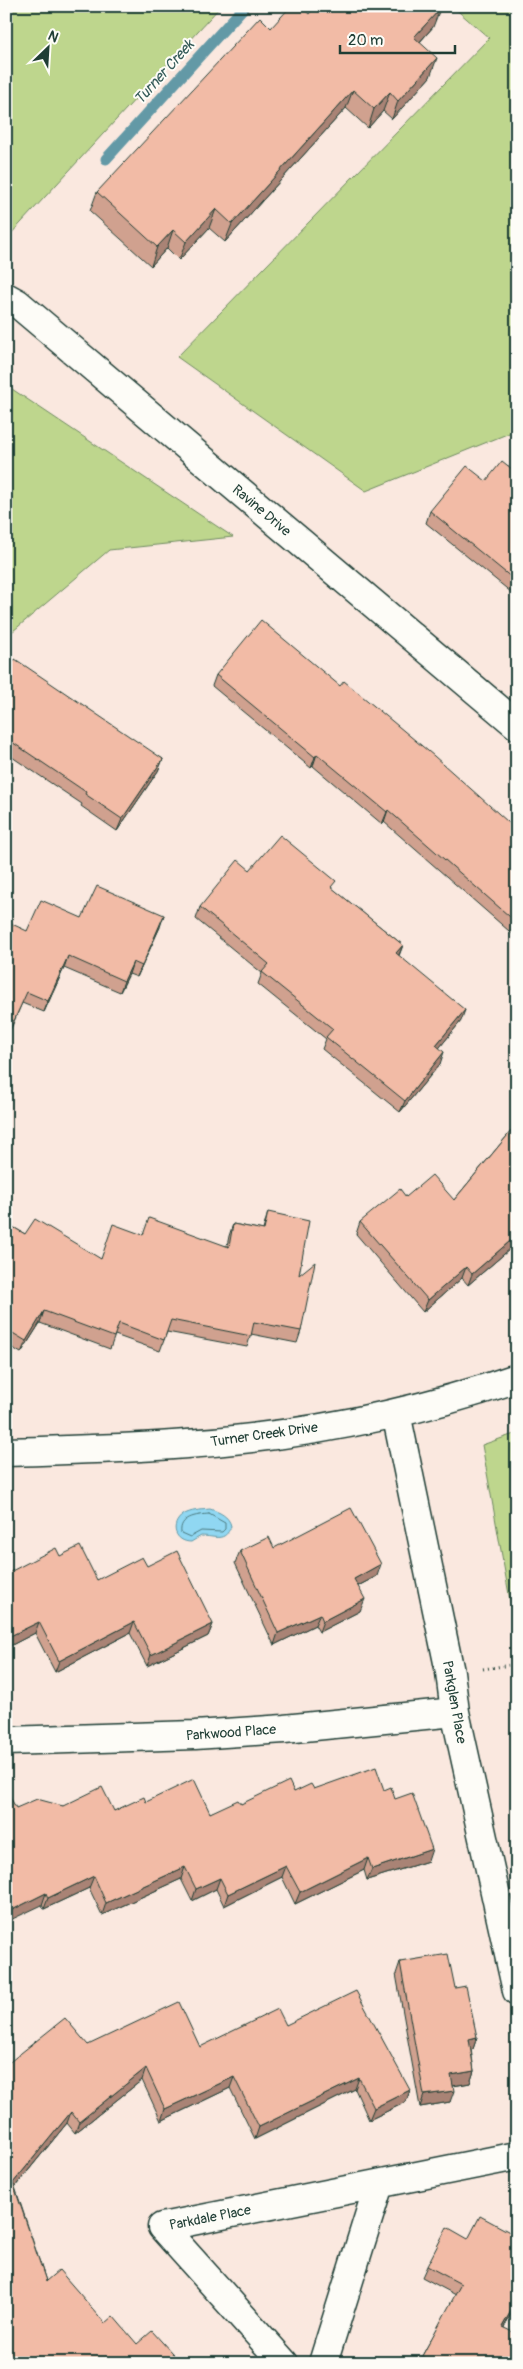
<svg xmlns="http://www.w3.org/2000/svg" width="523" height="2369" font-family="Pangolin,sans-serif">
  <rect width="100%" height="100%" fill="#fae8df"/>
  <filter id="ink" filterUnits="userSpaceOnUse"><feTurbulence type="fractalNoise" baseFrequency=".02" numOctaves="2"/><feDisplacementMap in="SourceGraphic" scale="10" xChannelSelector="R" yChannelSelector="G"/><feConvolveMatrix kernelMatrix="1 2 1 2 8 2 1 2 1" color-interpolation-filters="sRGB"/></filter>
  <g filter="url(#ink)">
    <!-- green -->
    <path fill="#bed68d" stroke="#6e8a60" d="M6,6H221L9,236L6,234Z
      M452,6H517V430L366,491L177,357L489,38Z
      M6,385L233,537L109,550L6,637Z
      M517,1433V1639L482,1445Z"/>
    <!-- water -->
    <path fill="#90d7f2" stroke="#6399a6" d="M210,1509C219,1512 229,1516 231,1526C225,1543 215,1536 201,1536L191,1542C175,1542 169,1525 183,1515C191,1510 201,1510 210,1509Z"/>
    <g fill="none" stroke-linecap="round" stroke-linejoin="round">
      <!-- shore -->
      <path stroke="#4c7b80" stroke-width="1" d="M209,1514L225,1523V1529L222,1532L201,1531L190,1537L181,1533C179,1517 196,1515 209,1514Z"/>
      <!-- stream -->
      <path stroke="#6399a6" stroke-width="11" d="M106,159L245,6"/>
      <defs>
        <path id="minor" d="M6,297L17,303L517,725
          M396,1413L450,1672L455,1712L517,1991
          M6,1452C62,1450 117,1449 173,1445C289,1438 407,1416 517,1378
          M6,1741L195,1735L284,1729L455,1712
          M284,2363L162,2227L517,2156
          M323,2363L379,2184"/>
      </defs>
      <!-- minor casing -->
      <use href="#minor" stroke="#1f3d34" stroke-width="31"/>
      <!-- path -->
      <path stroke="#1f3d34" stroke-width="3" stroke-dasharray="1 4" stroke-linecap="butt" d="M483,1669L517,1664"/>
      <!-- minor -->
      <use href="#minor" stroke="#fdfcf7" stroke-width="28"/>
    </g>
    <!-- wall -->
    <path fill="#d0a18f" stroke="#1f3d34" d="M340,12L433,27L420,42L430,77L392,119L383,111L368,128L346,108L225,242L209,228L179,260L167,248L151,266L90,211L97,192L271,28L309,14Z
      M517,473V597L426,523L430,511L486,481Z
      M6,672L163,759L158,771L117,831L81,806L82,804L6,753Z
      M216,675L340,686L517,830V938L384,822L382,824L313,766L311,768L212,686Z
      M250,870L333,889L403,945L399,956L461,1021L439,1048L440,1064L400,1112L322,1049L326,1039L258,984L262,973L196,919L200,907Z
      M82,918L160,927L137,977L129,974L120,992L64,968L44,1012L22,1003L6,1040V936Z
      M517,1124V1243L468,1285L462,1278L423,1312L356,1234L360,1222L406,1197L454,1200Z
      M268,1212L299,1275L301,1331L297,1343L251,1334L247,1347L167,1332L160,1351L115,1335L110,1349L40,1323L21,1353L6,1344V1223L25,1234L101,1259L143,1235L227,1246L229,1236L233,1224L263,1230Z
      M274,1548L377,1576L358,1586L360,1611L319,1632L315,1625L274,1645L235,1563L240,1551Z
      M60,1556L97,1580L147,1566L213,1624L208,1636L147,1666L130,1633L55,1672L35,1633L6,1648V1574Z
      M314,1789L384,1790L395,1799L428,1861L367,1880L364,1870L295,1904L282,1877L224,1906L216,1889L192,1901L181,1879L102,1915L89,1888L44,1909L42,1905L16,1808L63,1806L114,1811L146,1802L210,1813L241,1804L294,1792Z
      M400,1962L455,1988L477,2037L473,2049H471L474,2071L470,2083L453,2086L450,2102L420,2107L396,1974Z
      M286,2025L410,2090L406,2102L369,2120L355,2089L255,2139L230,2088L161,2121L142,2080L75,2133L67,2123L15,2187L46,2281L105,2323L137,2344L181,2363H6V2065L88,2045L200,2047Z
      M517,2236V2303L504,2327L517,2363H420L422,2356L456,2295L422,2277L427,2266L468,2239Z"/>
    <!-- shaded-wall -->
    <path fill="#a98374" stroke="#1f3d34" d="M440,9L433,27L407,56L414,37Z
      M437,58L430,77L392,119L398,101Z
      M353,90L346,108L225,242L232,224Z
      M390,92L383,111L368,128L374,109Z
      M216,209L209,228L179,260L186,242Z
      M173,230L167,248L151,266L157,247Z
      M317,754L313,766L311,768L315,757Z
      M163,759L158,771L117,831L122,819Z
      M388,810L384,822L382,824L387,812Z
      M164,915L160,927L137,977L142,966Z
      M403,945L398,957L396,953Z
      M68,956L64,968L44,1012L48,1001Z
      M133,962L129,974L120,992L124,981Z
      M465,1010L461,1021L432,1057L436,1045Z
      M444,1052L440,1064L400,1112L405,1101Z
      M517,1235V1243L468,1285L472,1274Z
      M466,1267L462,1278L423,1312L428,1300Z
      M44,1311L40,1323L21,1353L26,1341Z
      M381,1564L377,1576L350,1590L354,1579Z
      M365,1599L360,1611L319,1632L323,1621Z
      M320,1614L315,1625L274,1645L278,1633Z
      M39,1622L35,1633L6,1648V1638Z
      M134,1622L130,1633L55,1672L59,1661Z
      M213,1624L208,1636L147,1666L151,1655Z
      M432,1849L428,1861L367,1880L372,1869Z
      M368,1858L364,1870L295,1904L300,1892Z
      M286,1866L282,1877L224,1906L228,1894Z
      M185,1867L181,1879L102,1915L106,1903Z
      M94,1876L89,1888L44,1909L48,1898Z
      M220,1878L216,1889L192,1901L196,1889Z
      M46,1893L42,1905L6,1922V1913Z
      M477,2037L473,2049L465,2051L469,2039Z
      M146,2068L142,2080L75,2133L79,2122Z
      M474,2071L470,2083L447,2087L451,2075Z
      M234,2077L230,2088L161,2121L165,2109Z
      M359,2078L355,2089L255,2139L259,2127Z
      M410,2090L406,2102L369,2120L374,2108Z
      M454,2091L450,2102L420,2107L424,2095Z
      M71,2112L67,2123L9,2194L13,2183Z
      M517,2300V2303L498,2338L502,2327Z
      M36,2355L33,2363H27Z"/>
    <!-- building -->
    <path fill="#f2bba6" stroke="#1f3d34" d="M291,6H300L309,14L316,6H333L340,12L345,6H438L440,9L414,37L437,58L398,101L390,92L374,109L353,90L232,224L216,209L186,242L173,230L157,247L97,192L260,17L271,28Z
      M502,461L517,473V582L430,511L467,466L486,481Z
      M261,620L340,686L344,681L434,756L517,830V923L388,810L387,812L317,754L315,757L216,675Z
      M15,659L163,759L122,819L85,794L86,792L6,738V672Z
      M280,835L336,881L331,887L403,945L396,953L465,1010L436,1045L444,1052L405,1101L326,1037L333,1029L262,972L269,964L200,907L238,860L250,870Z
      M97,886L164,915L142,966L133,962L124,981L68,956L48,1001L27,992L8,1034L6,1033V936L12,924L27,931L41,900L82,918Z
      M517,1124V1235L472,1274L466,1267L428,1300L360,1222L400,1189L406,1197L432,1175L454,1200Z
      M268,1212L309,1221L299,1275L315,1262L301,1331L254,1322L251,1336L171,1320L164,1340L119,1323L114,1337L44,1311L26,1341L6,1329V1223L25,1234L35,1219L101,1259L113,1224L143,1235L149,1218L229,1247L233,1224L264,1230Z
      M351,1508L381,1564L354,1579L365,1599L323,1621L320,1614L278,1633L240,1551L269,1537L274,1548Z
      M80,1546L97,1580L142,1557L147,1566L177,1551L213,1624L151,1655L134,1622L59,1661L39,1622L6,1638V1574L56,1548L60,1556Z
      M376,1767L384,1790L391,1787L395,1799L412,1793L432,1849L372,1869L368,1858L300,1892L286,1866L228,1894L220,1878L196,1889L185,1867L106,1903L94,1876L48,1898L46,1893L6,1913V1796L9,1795L16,1808L37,1799L63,1806L102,1787L114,1811L144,1797L146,1802L194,1779L210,1813L238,1800L241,1804L289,1781L294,1792L311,1784L314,1789Z
      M448,1954L455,1988L466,1986L477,2037L469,2039L474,2071L451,2075L454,2091L424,2095L400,1962Z
      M356,1991L410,2090L374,2108L359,2078L259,2127L234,2077L165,2109L146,2068L79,2122L71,2112L13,2183L46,2281L59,2270L105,2323L113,2316L137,2344L152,2331L181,2363H43L36,2355L27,2363H6V2065L65,2018L88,2045L179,2002L200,2047L278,2009L286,2025Z
      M480,2216L517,2236V2300L502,2327L517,2334V2363H434L422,2356L461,2284L427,2266L447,2227L468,2239Z"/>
  </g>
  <g text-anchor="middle" stroke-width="4" stroke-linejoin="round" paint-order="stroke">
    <!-- street labels -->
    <g font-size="14" fill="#1f3d34" stroke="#fdfcf7">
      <text transform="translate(262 510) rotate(40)" y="5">Ravine Drive</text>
      <text transform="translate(264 1434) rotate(-8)" y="5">Turner Creek Drive</text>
      <text transform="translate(455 1702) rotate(80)" y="5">Parkglen Place</text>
      <text transform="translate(231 1732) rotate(-4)" y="5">Parkwood Place</text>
      <text transform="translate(210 2217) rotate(-11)" y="5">Parkdale Place</text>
    </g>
    <!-- water labels -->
    <g font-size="15" font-style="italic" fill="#365c5a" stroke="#fdfcf7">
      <text transform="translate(164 72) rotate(-48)" y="5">Turner Creek</text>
    </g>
  </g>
  <!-- margin -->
  <rect width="523" height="2369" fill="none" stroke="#fdfcf7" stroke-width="25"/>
  <rect x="12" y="12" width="498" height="2344" fill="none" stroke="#1f3d34" stroke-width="2" filter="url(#ink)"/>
  <!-- north arrow -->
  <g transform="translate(48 48) rotate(25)" stroke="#fdfcf7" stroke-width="4" paint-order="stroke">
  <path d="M0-4L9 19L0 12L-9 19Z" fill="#1f3d34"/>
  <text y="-8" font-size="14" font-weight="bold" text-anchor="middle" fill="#1f3d34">N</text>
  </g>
  <!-- scale -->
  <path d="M340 45v8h115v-8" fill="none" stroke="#1f3d34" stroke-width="2.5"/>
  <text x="348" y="45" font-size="15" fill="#1f3d34" stroke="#fdfcf7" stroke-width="4" paint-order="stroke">20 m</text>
</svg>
